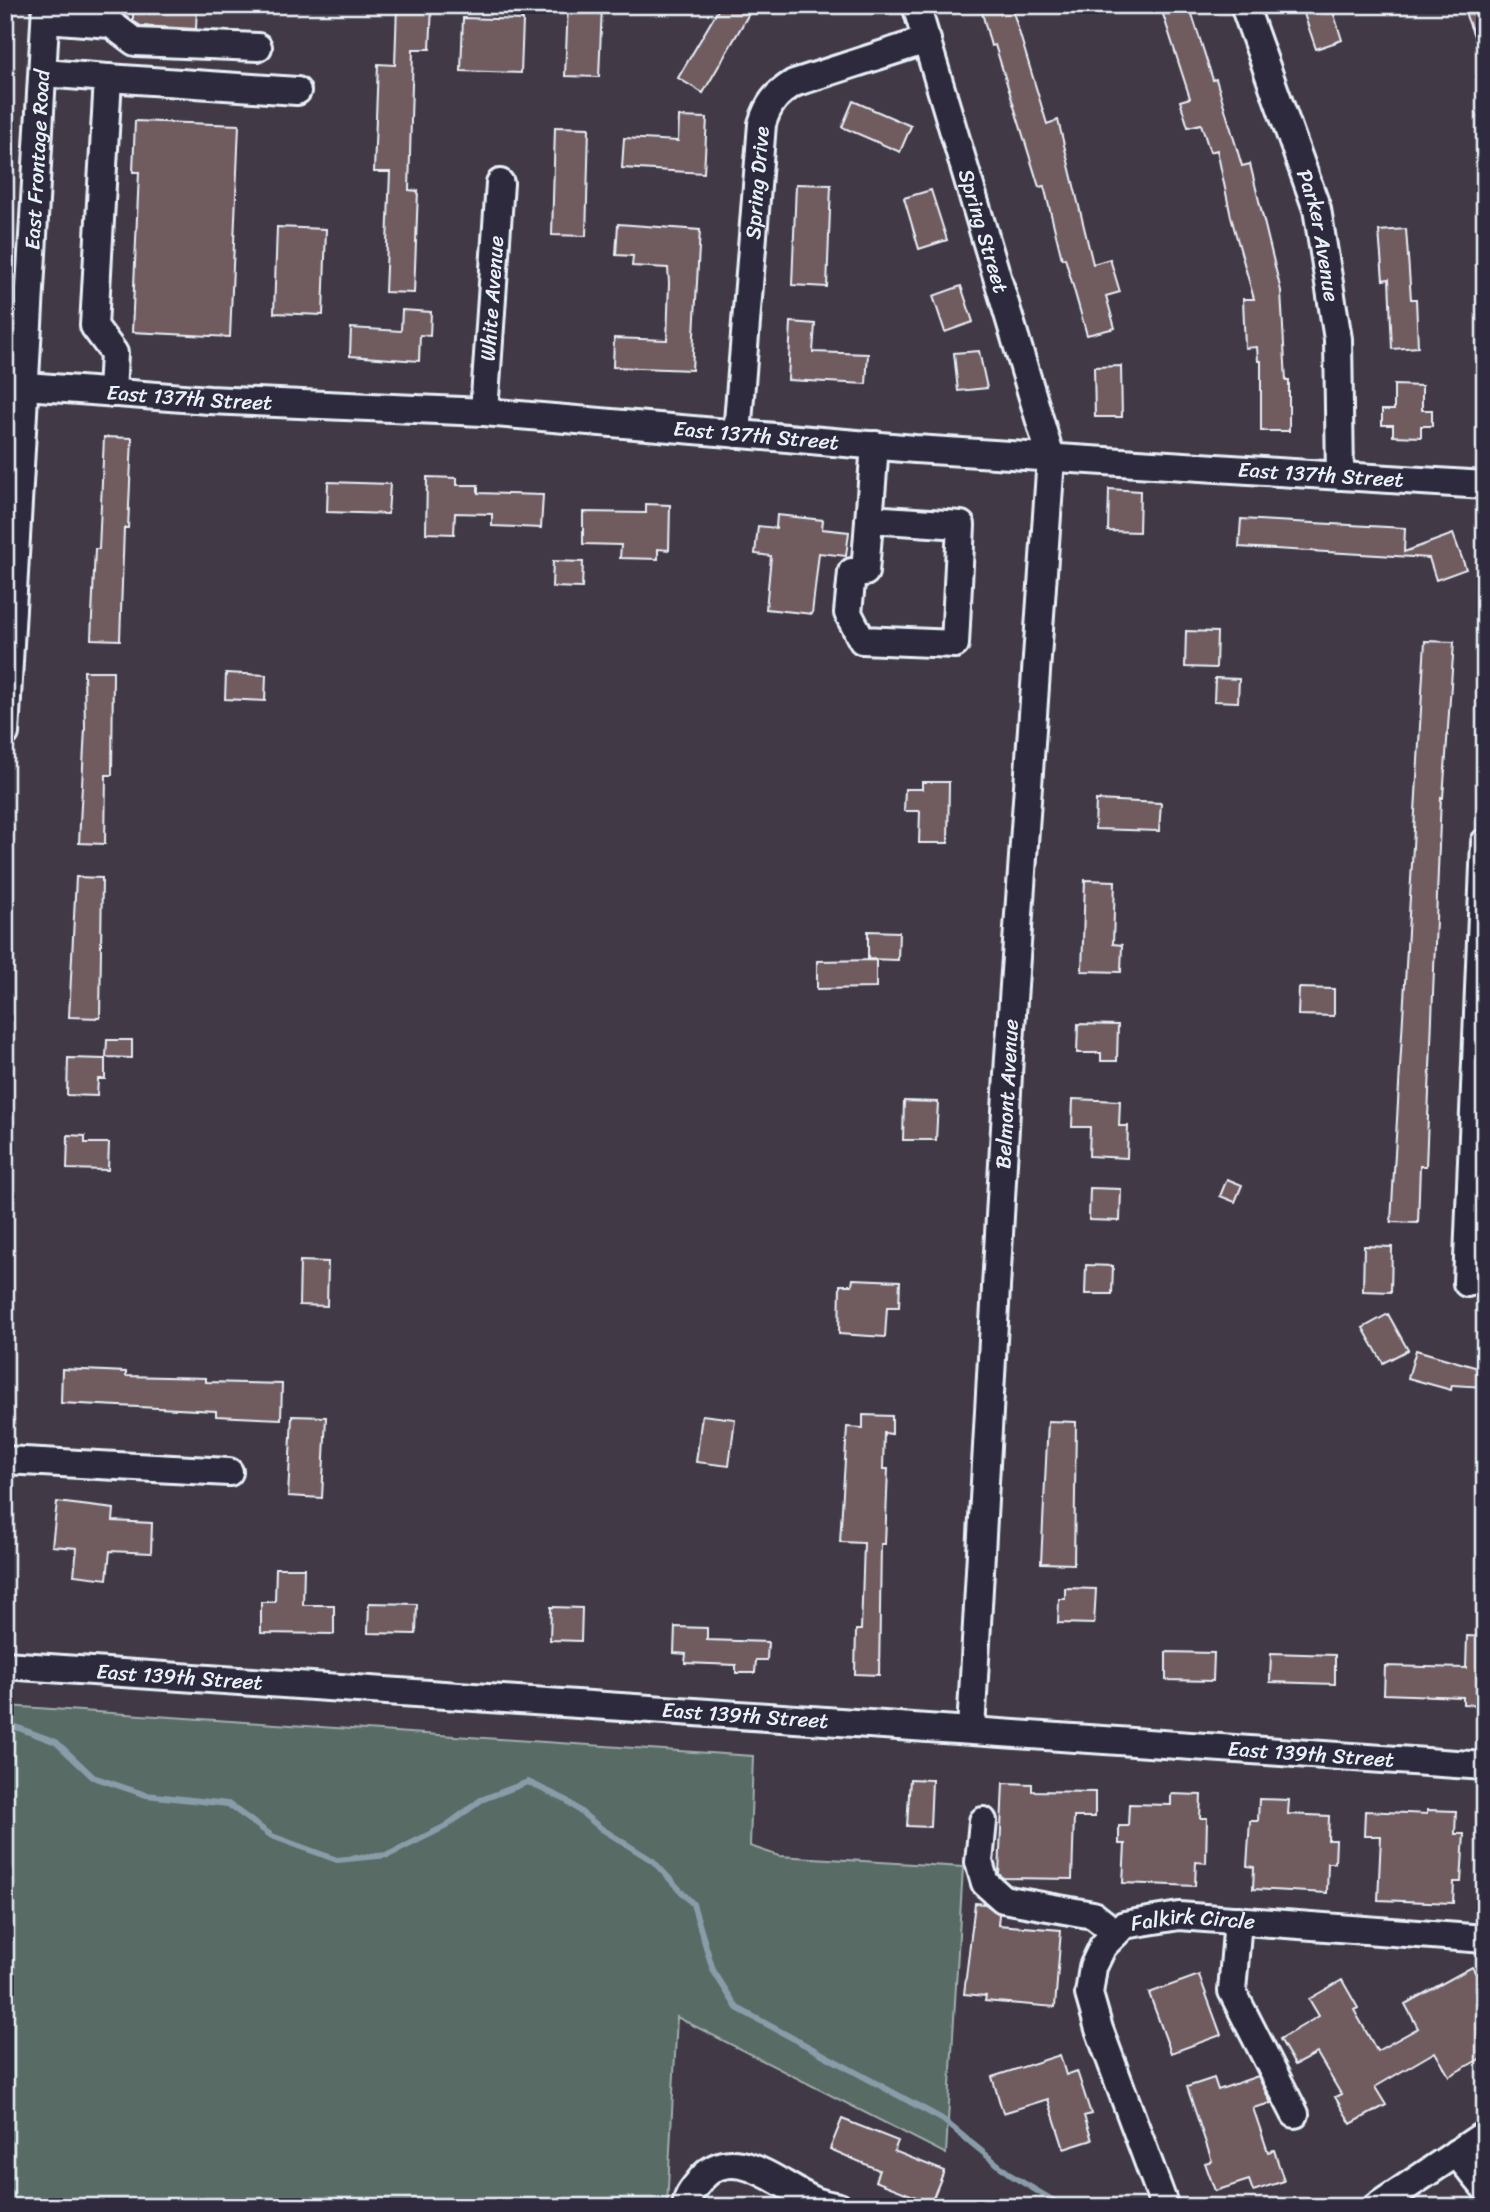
<svg xmlns="http://www.w3.org/2000/svg" width="1490" height="2212" font-family="Sriracha,sans-serif">
  <rect width="100%" height="100%" fill="#423947"/>
  <filter id="ink" filterUnits="userSpaceOnUse"><feTurbulence type="fractalNoise" baseFrequency=".0143" numOctaves="2"/><feDisplacementMap in="SourceGraphic" scale="14" xChannelSelector="R" yChannelSelector="G"/><feConvolveMatrix kernelMatrix="1 2 1 2 8 2 1 2 1" color-interpolation-filters="sRGB"/></filter>
  <g filter="url(#ink)">
    <!-- green -->
    <path fill="#586c65" stroke="#a0aeae" stroke-width="2" d="M7,1706L753,1756L750,1846L779,1856L963,1867L946,2154L677,2017L667,2207H5Z"/>
    <g fill="none" stroke-linecap="round" stroke-linejoin="round">
      <!-- stream -->
      <path stroke="#899ca9" stroke-width="6" d="M13,1726L56,1742L93,1777L146,1795L228,1804L272,1836L337,1860L388,1855L446,1826L481,1800L528,1782L566,1800L602,1829L653,1861L693,1904L713,1970L737,2008L942,2119L1012,2176L1064,2207"/>
    </g>
    <!-- building -->
    <path fill="#705b5f" stroke="#e8f1f8" stroke-width="2" d="M133,5H197L196,29L141,26L133,21Z
      M397,5H432L430,49H413L409,190L418,191L414,293L385,292L390,172H374L378,64L395,65Z
      M568,5H602L599,77L565,76Z
      M721,5H754L703,93L678,78Z
      M980,5H1011L1047,124L1058,120L1093,264L1110,259L1120,292L1106,296L1115,328L1087,335L1065,258L1062,259L1044,186L1039,187L995,45L991,46Z
      M1160,5H1189L1213,80L1216,79L1242,166L1250,164L1281,291L1286,381H1289V431H1261V361H1258L1257,347L1245,348L1243,299H1254L1231,217L1217,150L1210,152L1201,124L1188,127L1180,101L1190,98Z
      M1301,5H1331L1342,40L1316,49Z
      M1462,5H1485V58L1483,59Z
      M463,18L523,20L521,73L461,71Z
      M853,101L911,126L900,152L842,127Z
      M679,117L707,118L704,173L622,168L624,138L678,141Z
      M135,121L239,125L230,337L132,332L139,172H133Z
      M555,127L589,128L586,236L552,235Z
      M796,184L831,185L827,287L792,285Z
      M931,190L947,240L919,249L904,198Z
      M618,224L700,230L692,370L613,367L614,338L667,340L669,283L668,268L632,266L633,256L616,255Z
      M277,227L326,229L323,315L274,313Z
      M1406,229L1411,299H1416L1418,347L1392,349L1389,279L1383,280L1379,231Z
      M961,286L973,322L945,332L933,296Z
      M402,310L431,312L430,336L420,335L419,361L350,356L351,328L401,331Z
      M791,322L815,324L813,352L868,354L866,384L788,380Z
      M979,351L987,388L958,391L954,353Z
      M1121,366L1122,417H1095L1094,367Z
      M1394,385L1422,386V410H1432V426H1421V437L1393,436V425H1382V410H1394Z
      M104,437L132,438L128,528H124L120,640L91,639L95,549H99Z
      M427,477L457,478V485H478V493L543,495L541,528L492,526V514L455,513L454,534L426,533Z
      M328,482L390,484L388,514L327,512Z
      M1109,489L1140,491L1139,532L1108,531Z
      M646,504L670,505L669,550L658,549V559L620,558L621,545L583,544V512L646,513Z
      M777,515L823,520L822,529L849,532L846,556L819,553L812,614L766,609L771,556L755,554L758,526L776,528Z
      M1241,519L1405,528L1404,552L1453,534L1466,569L1436,580L1429,558L1239,547Z
      M553,561L583,562L582,588L552,587Z
      M1186,631L1217,632L1216,668L1185,667Z
      M1425,641L1454,642L1443,798L1441,797L1426,1166H1420L1418,1223L1391,1222Z
      M84,671H113L112,775H106L105,844L79,843L85,728Z
      M226,673L266,675L265,701L225,699Z
      M1215,678L1239,679L1238,702L1214,701Z
      M922,782H949L948,843H919L920,811H904L905,789H922Z
      M1096,800L1161,803L1159,831L1095,829Z
      M76,877L102,878L100,1018L69,1017Z
      M1085,880L1115,881L1113,944L1122,945L1121,972L1082,971Z
      M868,931L899,932L898,960L868,959Z
      M876,960V988L817,989V961Z
      M1299,988L1334,989V1016L1298,1015Z
      M1078,1024L1118,1025L1117,1061H1101V1053H1077Z
      M107,1040H132V1058L106,1057Z
      M68,1058L105,1059V1079H98L97,1096L67,1095Z
      M1073,1099L1120,1101L1119,1126H1128L1127,1158L1089,1156L1090,1127H1072Z
      M904,1101L938,1102L936,1140H903Z
      M68,1135L85,1136V1143H109L108,1170L67,1169Z
      M1227,1179L1242,1185L1235,1202L1220,1196Z
      M1090,1188L1121,1189L1120,1221L1089,1220Z
      M1364,1246L1392,1247L1391,1292L1363,1291Z
      M300,1261L328,1262L327,1306L299,1305Z
      M1086,1265L1113,1266L1112,1294H1085Z
      M853,1279L900,1281L899,1307H887L885,1337L839,1334L840,1285H852Z
      M1388,1314L1408,1350L1383,1363L1363,1328Z
      M1416,1350L1485,1370V1387L1452,1385L1451,1390L1408,1378Z
      M62,1369L126,1372V1376L206,1378V1382L282,1384L281,1419L216,1416V1411L61,1403Z
      M702,1415L735,1419L729,1466L696,1462Z
      M863,1415L892,1416V1434L884,1433L883,1469H888L885,1544H881L879,1675L855,1674L856,1630H861L864,1543L840,1542L847,1427L863,1428Z
      M292,1416L326,1417L322,1498L288,1496Z
      M1048,1421L1076,1422L1074,1564L1041,1563Z
      M57,1502L114,1509L113,1521L152,1523L151,1553L110,1551L107,1579L74,1575L77,1548L52,1546Z
      M276,1568H304L303,1605H334V1634L261,1633V1602H275Z
      M1065,1588L1096,1589L1094,1624L1058,1623L1059,1599H1065Z
      M369,1603L417,1604L416,1634L368,1633Z
      M551,1607L582,1608L581,1641L550,1640Z
      M675,1627L707,1628V1640L768,1642L767,1660H756L755,1673H736V1665L685,1663L686,1654L674,1653Z
      M1467,1636L1485,1637V1705L1463,1704V1697L1384,1694L1385,1666L1466,1668Z
      M1166,1652L1214,1653L1213,1681L1166,1680Z
      M1271,1653L1335,1655V1684L1270,1682Z
      M910,1779L932,1780L930,1827L907,1826Z
      M1003,1783L1032,1784V1791L1095,1792V1817H1074L1072,1879L1003,1878L999,1874Z
      M1171,1794L1201,1795L1200,1818H1207L1206,1863L1196,1862L1195,1886L1123,1883L1125,1844H1119V1826H1128L1129,1804L1171,1805Z
      M1259,1799L1289,1800L1288,1814L1329,1816L1328,1840H1336L1335,1863H1328L1327,1893L1253,1889L1254,1867L1247,1866L1250,1821H1258Z
      M1427,1810L1456,1811L1455,1834H1464L1461,1882H1454L1453,1903L1378,1900L1381,1836H1364L1365,1811L1427,1814Z
      M975,1903L985,1904L999,1914L998,1925L1061,1930L1055,2007L985,2001L986,1996L964,1994Z
      M1472,1967L1485,1989V2056L1449,2076L1435,2052L1375,2087L1386,2105L1351,2124L1335,2097L1341,2094L1317,2053L1295,2065L1280,2039L1319,2016L1309,1999L1342,1980L1358,2008L1354,2010L1377,2051L1418,2028L1405,2004Z
      M1199,1975L1221,2035L1171,2053L1149,1993Z
      M1060,2055L1066,2075L1077,2071L1091,2114L1084,2116L1092,2140L1064,2149L1048,2099L1003,2113L992,2077Z
      M1258,2076L1271,2103L1253,2108L1268,2152L1274,2150L1284,2181L1253,2191L1249,2180L1215,2191L1205,2163L1212,2161L1187,2087L1214,2078L1218,2090Z
      M842,2119L898,2141L894,2151L944,2171L931,2203L875,2181L879,2170L830,2149Z"/>
    <g fill="none" stroke-linecap="round" stroke-linejoin="round">
      <defs>
        <g id="minor">
          <path id="s1" d="M916,5L1051,458L1009,1057L971,1730"/>
          <path id="s2" d="M1244,5L1317,209L1338,339L1340,476"/>
          <path d="M46,19L111,24L135,42L258,47"/>
          <path d="M43,73L108,78L94,326L114,353L112,393"/>
          <path d="M108,78L297,91"/>
          <path id="s3" d="M26,386L209,400L484,412L915,449L1485,485"/>
          <path id="s4" d="M484,412L500,183"/>
          <path id="s5" d="M737,434L762,124C768,104 776,94 794,83L927,40"/>
          <path d="M869,519L961,525L955,644L862,640L848,613L852,572H865L875,445"/>
          <path id="s6" d="M5,733L46,5"/>
          <path d="M1467,1283L1485,842"/>
          <path d="M5,1460L229,1472"/>
          <path id="s7" d="M5,1665L1485,1766"/>
          <path d="M983,1821L979,1862L985,1883L1003,1899L1093,1915L1116,1933"/>
          <path d="M1238,1920L1232,1991L1295,2114"/>
          <path d="M1456,2153L1485,2188"/>
          <path d="M686,2207C687,2196 692,2191 698,2183C731,2138 778,2185 813,2200C821,2204 830,2205 839,2207"/>
          <path id="s8" d="M1165,2207L1099,2029L1089,1994L1093,1967L1103,1946L1124,1925L1179,1916L1485,1939"/>
          <path d="M1376,2207L1485,2134"/>
        </g>
      </defs>
      <!-- minor casing -->
      <use href="#minor" stroke="#e8f1f8" stroke-width="32"/>
      <!-- minor -->
      <use href="#minor" stroke="#2f2a3d" stroke-width="26"/>
    </g>
  </g>
  <g text-anchor="middle" stroke-width="5" stroke-linejoin="round" paint-order="stroke">
    <!-- street labels -->
    <g font-size="21" fill="#e8f1f8" stroke="#2f2a3d">
      <text dy="7" stroke="none"><textPath href="#s6" startOffset="574">East Frontage Road</textPath></text>
      <text dy="7" stroke="none"><textPath href="#s5" startOffset="252">Spring Drive</textPath></text>
      <text dy="7" stroke="none"><textPath href="#s1" startOffset="236">Spring Street</textPath></text>
      <text dy="7" stroke="none"><textPath href="#s2" startOffset="243">Parker Avenue</textPath></text>
      <text dy="7" stroke="none"><textPath href="#s4" startOffset="114">White Avenue</textPath></text>
      <text dy="7" stroke="none"><textPath href="#s3" startOffset="164">East 137th Street</textPath></text>
      <text dy="7" stroke="none"><textPath href="#s3" startOffset="732">East 137th Street</textPath></text>
      <text dy="7" stroke="none"><textPath href="#s3" startOffset="1298">East 137th Street</textPath></text>
      <text transform="translate(1007 1094) rotate(-87)" y="7">Belmont Avenue</text>
      <text dy="7" stroke="none"><textPath href="#s7" startOffset="175">East 139th Street</textPath></text>
      <text dy="7" stroke="none"><textPath href="#s7" startOffset="742">East 139th Street</textPath></text>
      <text dy="7" stroke="none"><textPath href="#s7" startOffset="1309">East 139th Street</textPath></text>
      <text dy="7" stroke="none"><textPath href="#s8" startOffset="376">Falkirk Circle</textPath></text>
    </g>
  </g>
  <!-- margin -->
  <rect width="1490" height="2212" fill="none" stroke="#2f2a3d" stroke-width="28"/>
  <rect x="14" y="14" width="1462" height="2184" fill="none" stroke="#e8f1f8" stroke-width="2.5" filter="url(#ink)"/>
</svg>
